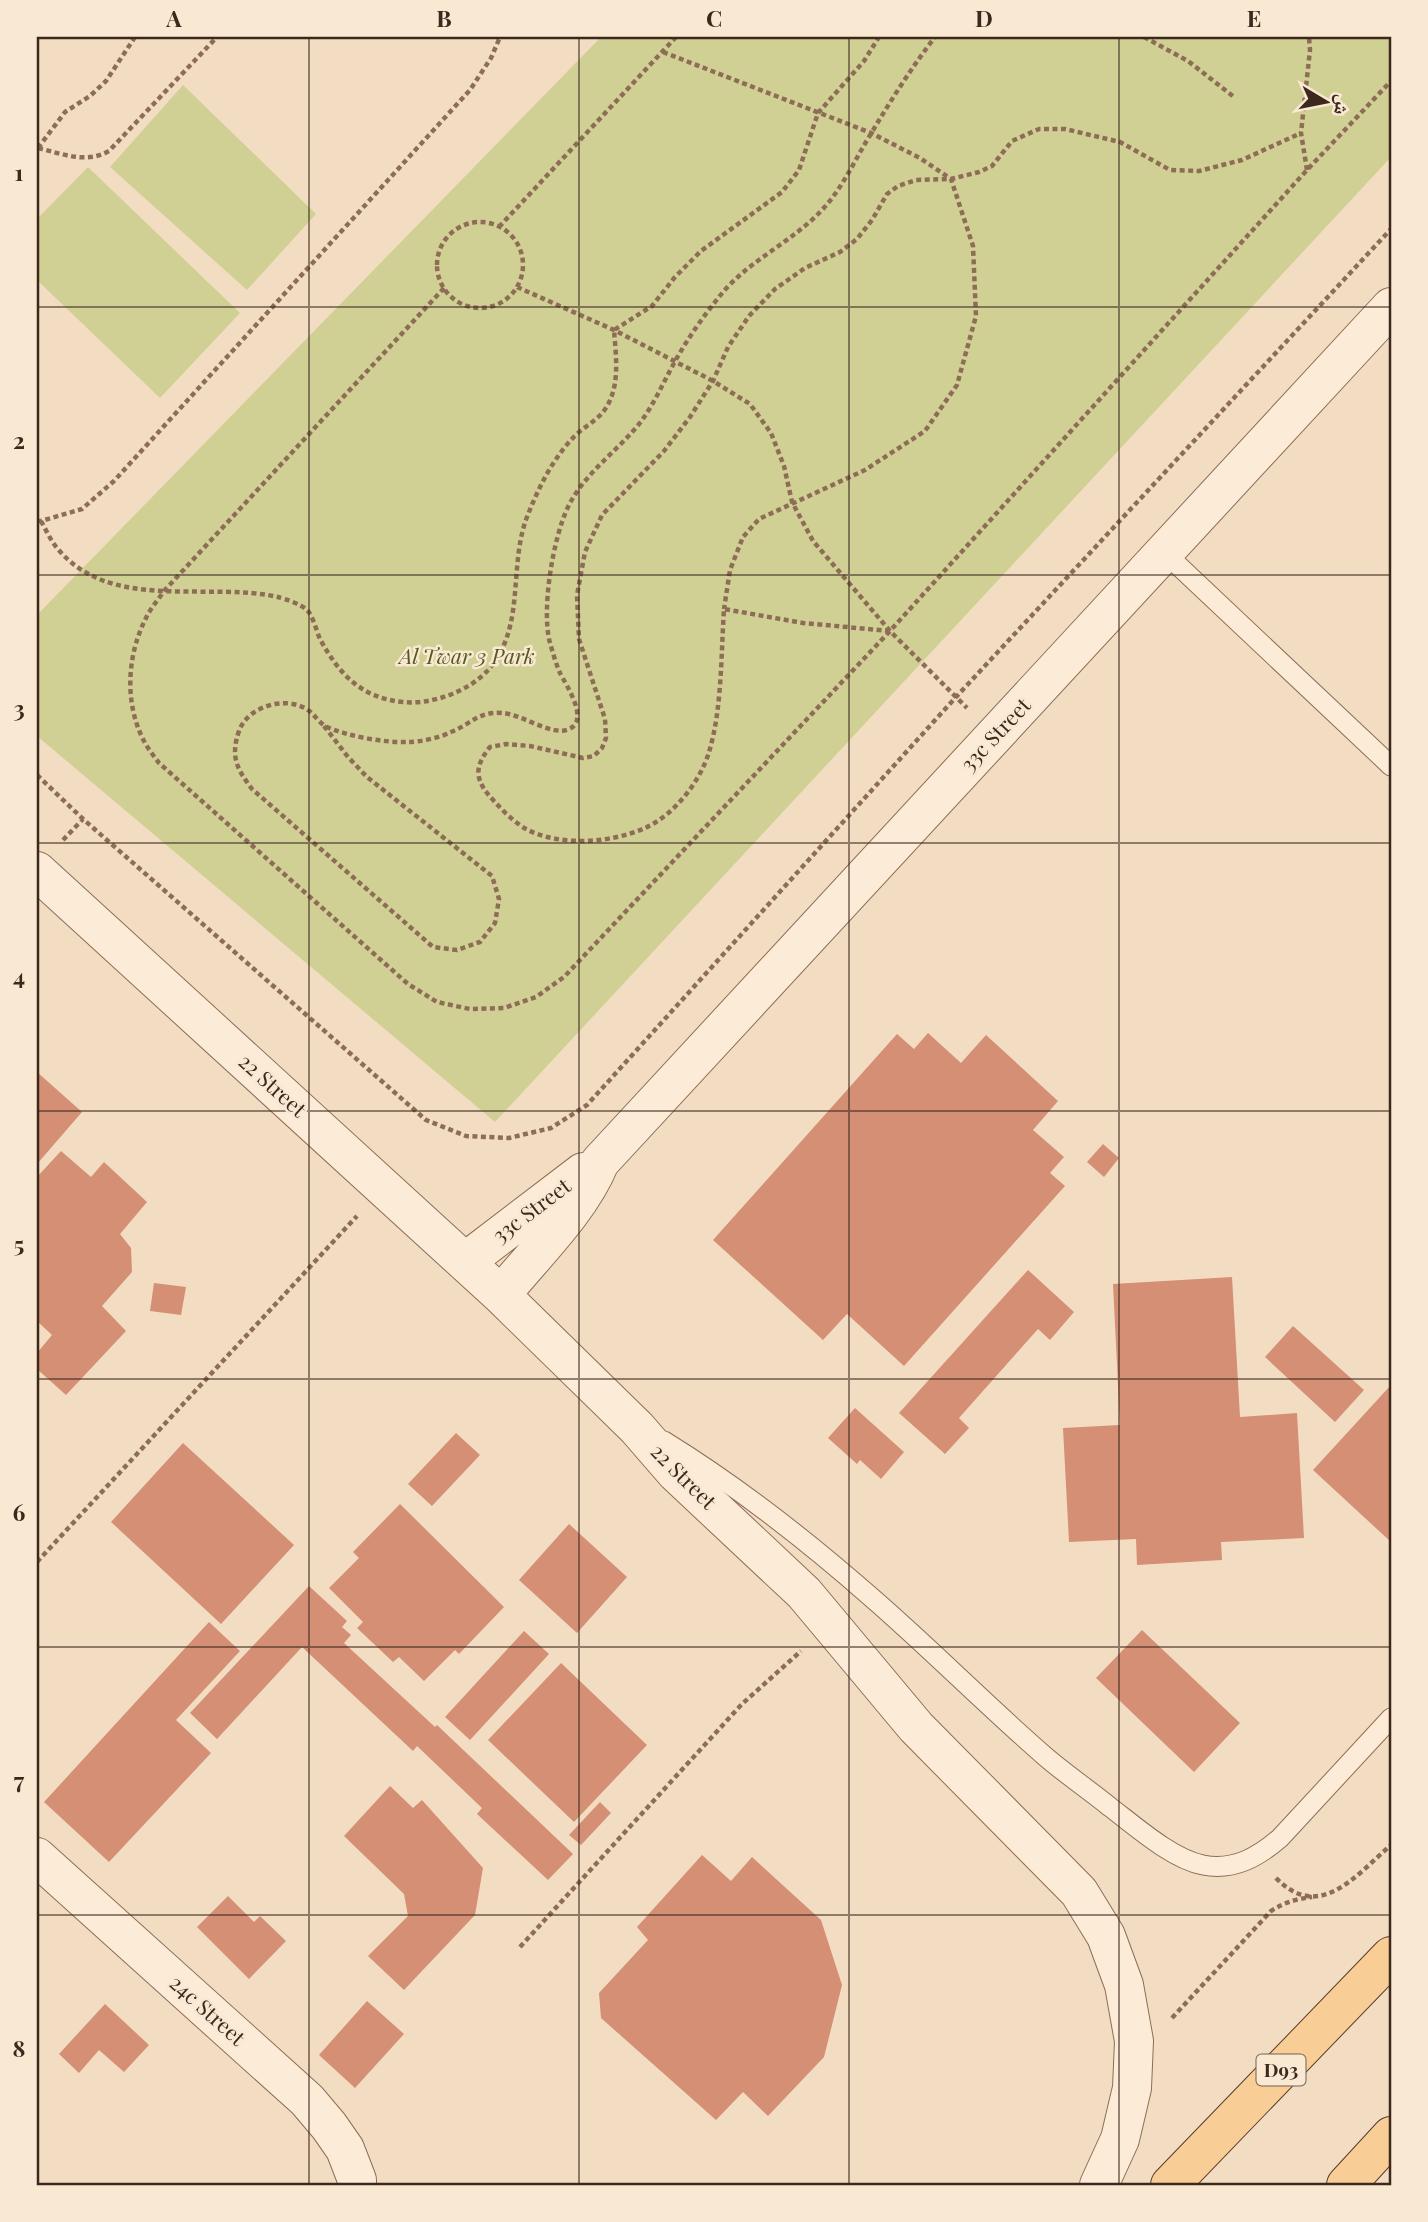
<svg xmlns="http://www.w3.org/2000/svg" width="1428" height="2222" font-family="'Playfair Display','Noto Naskh Arabic',serif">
  <rect width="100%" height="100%" fill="#f2ddc2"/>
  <!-- green -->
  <path fill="#d1d094" d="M601,37H1391V157L495,1122L37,736V615Z
    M183,85L316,214L247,290L110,167Z
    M88,167L240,313L160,398L37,280V219Z"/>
  <!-- building -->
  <path fill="#d48f74" d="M928,1033L961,1063L986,1035L1058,1101L1033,1130L1064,1157L1050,1173L1065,1186L904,1366L847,1314L823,1340L713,1240L897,1034L914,1049Z
    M37,1072L82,1112L37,1164Z
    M1103,1144L1119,1158L1104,1177L1087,1162Z
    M61,1151L91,1177L104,1162L147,1202L120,1234L131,1248L132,1272L102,1306L126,1331L66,1395L37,1369V1353L52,1335L37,1321V1177Z
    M1028,1270L1074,1312L1050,1340L1038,1329L959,1418L969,1428L945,1454L899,1413Z
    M1232,1277L1240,1417L1297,1413L1304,1538L1221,1542L1222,1560L1137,1565L1136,1539L1069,1542L1063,1428L1120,1425L1113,1284Z
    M154,1283L186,1287L181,1315L150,1311Z
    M1293,1326L1364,1390L1335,1422L1265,1357Z
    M1391,1385V1542L1313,1470Z
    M855,1408L904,1452L881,1479L860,1460L857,1464L828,1438Z
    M456,1433L480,1455L432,1506L408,1484Z
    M183,1443L294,1545L221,1624L111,1522Z
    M400,1504L504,1607L459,1654L455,1650L424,1681L399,1657L393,1662L357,1628L363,1622L329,1588L359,1558L353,1552Z
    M569,1524L627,1577L577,1633L519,1580Z
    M309,1586L347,1621L342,1627L351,1635L344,1643L435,1727L437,1725L573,1854L548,1880L477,1814L482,1808L417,1746L413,1751L302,1647L217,1739L190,1713Z
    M209,1622L240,1651L176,1720L211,1753L109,1862L44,1802Z
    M1142,1630L1240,1723L1194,1772L1096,1678Z
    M524,1631L549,1654L470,1740L445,1717Z
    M561,1663L647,1745L574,1822L488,1740Z
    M390,1786L413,1808L422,1800L483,1868L475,1915L404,1990L368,1956L408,1916L404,1894L344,1836Z
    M600,1802L611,1813L581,1845L569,1835Z
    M702,1855L731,1881L752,1857L821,1920L842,1985L824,2057L768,2116L743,2092L716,2120L601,2018L599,1993L648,1940L637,1927Z
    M228,1896L254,1922L260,1916L286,1941L249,1979L197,1927Z
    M367,2001L404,2034L355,2088L319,2055Z
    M105,2004L149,2045L124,2072L99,2050L79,2073L59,2054Z"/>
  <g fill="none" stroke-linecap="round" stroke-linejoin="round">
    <defs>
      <path id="service" d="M1165,553L1391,766
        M664,1441C737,1486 806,1540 871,1597C931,1649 987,1706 1047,1758C1067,1775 1089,1790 1110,1807C1135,1826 1172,1859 1203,1865C1234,1871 1258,1857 1280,1838L1391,1718"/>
      <path id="minor" d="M37,871L501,1295L637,1428L676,1473L804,1593L916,1727L1079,1892L1106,1936L1124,1985L1134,2041L1132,2088L1120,2139L1099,2185
        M465,1262L583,1172
        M501,1295C534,1254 580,1211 600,1162L1391,307
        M37,1857L307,2100L329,2126L345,2149L357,2180V2185"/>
      <path id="primary" d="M1170,2185L1391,1956
        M1346,2185L1391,2136"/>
    </defs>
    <!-- service casing -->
    <use href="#service" stroke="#8e6d57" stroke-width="21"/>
    <!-- minor casing -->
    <use href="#minor" stroke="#8e6d57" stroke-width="40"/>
    <!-- primary casing -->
    <use href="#primary" stroke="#5b3b2c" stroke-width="40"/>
    <!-- path -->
    <path stroke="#8e6d57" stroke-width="4.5" stroke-dasharray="5 3.5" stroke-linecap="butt" d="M1144,37L1188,61L1234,97
      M663,52L871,133L920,158L951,179L973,246L976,316L957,385L925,431L865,470L759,519L743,537L730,570L724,609
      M38,148C63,154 86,164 109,151L217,37
      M38,148L65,112L90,96L106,81L135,37
      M1307,170L1301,133L1310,50L1309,37
      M437 265a43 43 0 1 1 86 0a43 43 0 1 1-86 0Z
      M499,227L676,37
      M517,287L614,330L713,381L750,404L771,433L784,466L792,502L813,541L890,631L967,708
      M444,288L164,591C158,600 150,609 146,618C127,655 124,703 144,741C148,749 154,756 159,763L408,984L437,1002L470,1009L504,1008L536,997L564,977L890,631L1307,170L1391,81
      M37,521H41L82,509L114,481L470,90L491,58L500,37
      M41,521C46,530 51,541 57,548C110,613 207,581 278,597C285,599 301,604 307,610C313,616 316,630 320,639C339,674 361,698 403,702C432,705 470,691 489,669C526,626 508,567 527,517C538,489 551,462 571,440C580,429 594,423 603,412C621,389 616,357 614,330L652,306L675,277L701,251L782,192L799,170L818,113L864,61L879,37
      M890,631L803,623L724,609C721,654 722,710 709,752C700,782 674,815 645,828C611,843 560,847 526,829C514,822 503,811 494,801C475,781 473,768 490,747L506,744L530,746L583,758L594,756L602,748L606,738L605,719L579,639L577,595L585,552L602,515L664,451L690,417L713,381L728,347L749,316L775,289L805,268L840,252L857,239L872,220L887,194L898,186L916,180L951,179L979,172L992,166L1012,141L1039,129H1065L1120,142L1170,170L1199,171L1242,160L1301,133
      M324,726L348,757L367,777L492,876L499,899L495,923L480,942L457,950L433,947L252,789C237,769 230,757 239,731C248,706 286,695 308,710C315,715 319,723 327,727C347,736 385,743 408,742C420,742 439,738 451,732C471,724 479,711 502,713C522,714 552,737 569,729C590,720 566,685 560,673C556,664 553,653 550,643C541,610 553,538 568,507C583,476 612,455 634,430C651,411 661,387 673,365C686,341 702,318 719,297C747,261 791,243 821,211C843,188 855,159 872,132C891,100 912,67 935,37
      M37,775L83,819L426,1120L466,1136L509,1138L551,1128L587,1105L956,697L1391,229
      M63,840L83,819
      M37,1562L357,1216
      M1276,1878C1320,1923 1356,1875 1391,1845
      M520,1947L742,1704L801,1651
      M1172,2018L1271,1911C1285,1902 1296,1899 1312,1897"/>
    <!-- service -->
    <use href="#service" stroke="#fcebd6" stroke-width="19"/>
    <!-- minor -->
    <use href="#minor" stroke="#fcebd6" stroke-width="38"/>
    <!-- primary -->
    <use href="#primary" stroke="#f9cd96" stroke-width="38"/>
  </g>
  <!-- grid -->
  <path fill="none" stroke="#3c281d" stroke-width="2" stroke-opacity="0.55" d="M309,37V2185M579,37V2185M849,37V2185M1119,37V2185M37,307H1391M37,575H1391M37,843H1391M37,1111H1391M37,1379H1391M37,1647H1391M37,1915H1391"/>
  <g text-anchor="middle" stroke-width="5" stroke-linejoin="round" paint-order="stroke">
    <!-- shield labels -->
    <rect fill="#f9e8d2" stroke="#756253" stroke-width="2" x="1256.5" y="2054.5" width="49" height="31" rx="5"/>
    <g font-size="19" font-weight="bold" fill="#3c281d">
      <text x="1281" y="2077">D93</text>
    </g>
    <!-- park labels -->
    <g font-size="21" font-style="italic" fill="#545b21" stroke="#f9e8d2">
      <text x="467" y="664">Al Twar 3 Park</text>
    </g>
    <!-- street labels -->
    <g font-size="21" fill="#3c281d" stroke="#f9e8d2">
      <text transform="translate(996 735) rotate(-47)" y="7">33c Street</text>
      <text transform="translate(272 1086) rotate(42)" y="7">22 Street</text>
      <text transform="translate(532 1211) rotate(-37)" y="7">33c Street</text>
      <text transform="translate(683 1477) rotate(45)" y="7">22 Street</text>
      <text transform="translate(207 2011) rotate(42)" y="7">24c Street</text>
    </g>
  </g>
  <!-- border -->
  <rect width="1428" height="2222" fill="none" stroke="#f9e8d2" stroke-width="77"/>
  <!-- north arrow -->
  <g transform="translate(1326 102) rotate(100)" stroke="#f9e8d2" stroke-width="5" paint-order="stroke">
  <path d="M0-5L12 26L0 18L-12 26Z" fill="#3c281d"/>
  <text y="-10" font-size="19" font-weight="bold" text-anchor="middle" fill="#3c281d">ش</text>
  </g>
  <rect x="38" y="38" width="1352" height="2146" fill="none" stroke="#3c281d" stroke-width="2.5"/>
  <g font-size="23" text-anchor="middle" font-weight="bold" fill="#3c281d">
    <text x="174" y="27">A</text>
    <text x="444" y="27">B</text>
    <text x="714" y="27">C</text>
    <text x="984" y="27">D</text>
    <text x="1254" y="27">E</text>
    <text x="19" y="181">1</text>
    <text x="19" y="449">2</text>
    <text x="19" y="717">3</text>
    <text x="19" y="985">4</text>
    <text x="19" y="1253">5</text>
    <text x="19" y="1521">6</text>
    <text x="19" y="1789">7</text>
    <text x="19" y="2057">8</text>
  </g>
</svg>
